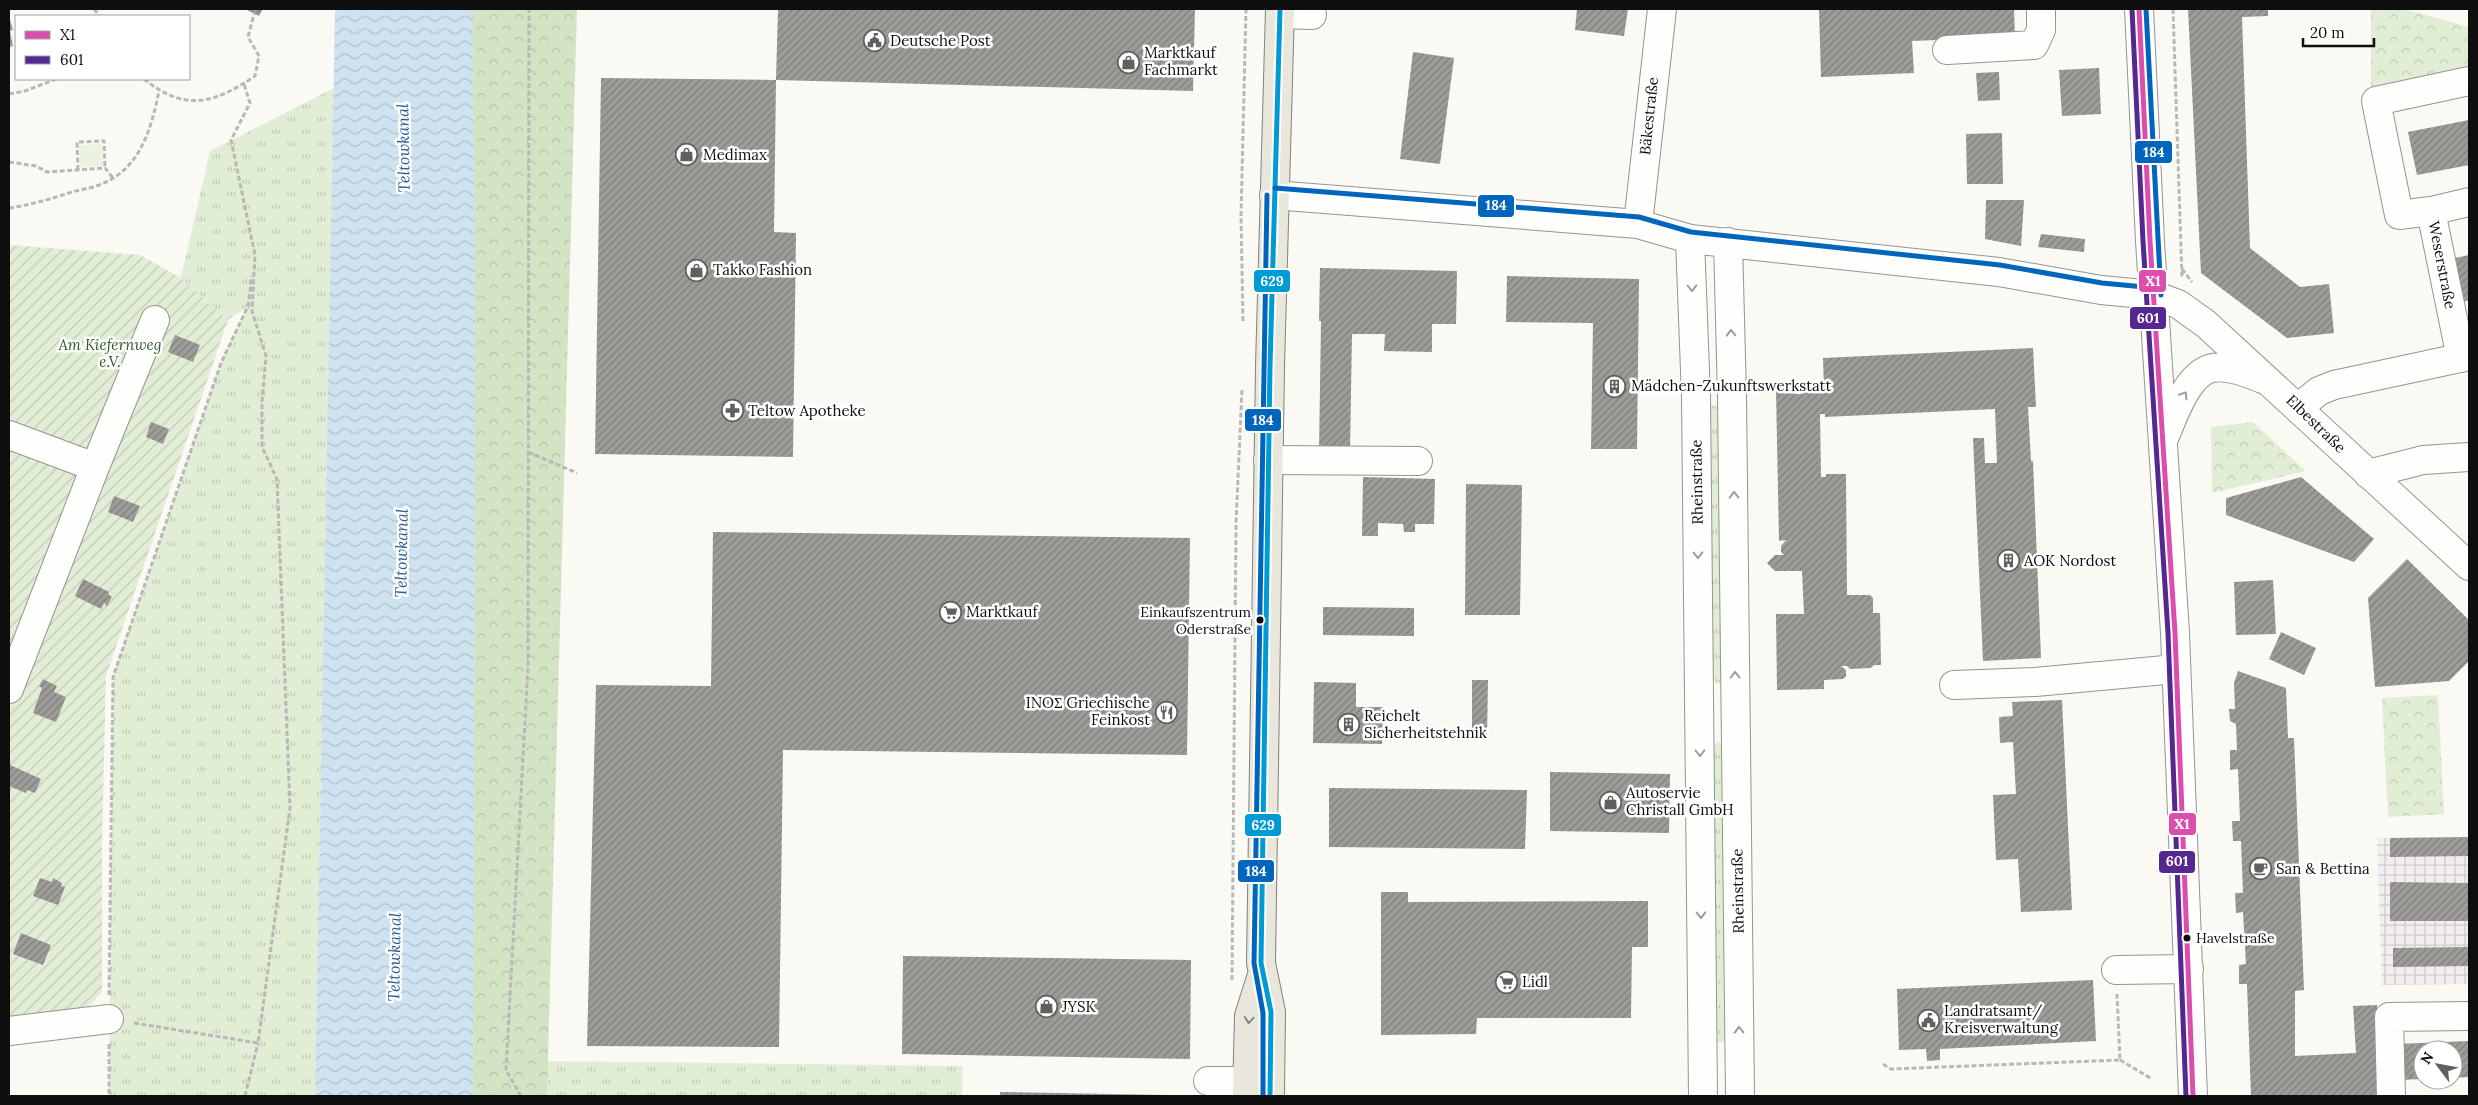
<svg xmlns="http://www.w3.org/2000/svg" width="2478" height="1105" font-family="Lora,serif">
  <defs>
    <pattern id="industrial-grid" width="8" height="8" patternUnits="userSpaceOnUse" patternTransform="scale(1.25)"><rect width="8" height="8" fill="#f2edef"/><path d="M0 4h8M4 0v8" fill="none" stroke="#cecacc"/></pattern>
    <pattern id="grass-tufts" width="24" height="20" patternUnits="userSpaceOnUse" patternTransform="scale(1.25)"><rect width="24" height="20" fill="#e2edd6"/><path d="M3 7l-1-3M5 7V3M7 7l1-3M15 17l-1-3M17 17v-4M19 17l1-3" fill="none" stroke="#c1cab6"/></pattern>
    <pattern id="forest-crowns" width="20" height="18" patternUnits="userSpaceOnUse" patternTransform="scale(1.25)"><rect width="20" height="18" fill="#d3e4c5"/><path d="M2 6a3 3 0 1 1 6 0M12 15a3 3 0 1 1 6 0" fill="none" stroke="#b4c2a8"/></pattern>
    <pattern id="park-crowns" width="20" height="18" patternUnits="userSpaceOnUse" patternTransform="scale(1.25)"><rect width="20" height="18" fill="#e2edd6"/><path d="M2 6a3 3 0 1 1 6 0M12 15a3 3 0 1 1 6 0" fill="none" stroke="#c1cab6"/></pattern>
    <pattern id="garden-furrows" width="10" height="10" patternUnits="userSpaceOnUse" patternTransform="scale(1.25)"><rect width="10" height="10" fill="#e2edd6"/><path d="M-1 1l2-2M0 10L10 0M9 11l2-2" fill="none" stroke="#c1cab6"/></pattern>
    <pattern id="water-waves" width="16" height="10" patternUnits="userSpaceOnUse" patternTransform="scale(1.25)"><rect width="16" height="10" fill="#cee2f0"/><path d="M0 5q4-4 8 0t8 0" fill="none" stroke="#b0c1cd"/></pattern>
    <pattern id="building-hatch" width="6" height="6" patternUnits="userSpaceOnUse" patternTransform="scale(1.25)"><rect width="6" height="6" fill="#9e9c99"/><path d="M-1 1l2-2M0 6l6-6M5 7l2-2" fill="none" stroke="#7f7e7b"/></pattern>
  </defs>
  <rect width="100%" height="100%" fill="#faf9f4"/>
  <!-- industrial -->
  <path fill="url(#industrial-grid)" d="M2469,837V984L2382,985L2377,838Z"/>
  <!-- grass -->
  <path fill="url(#grass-tufts)" d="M334,88L315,1096H109L113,677L221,363L247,307L228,320L181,278L210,151Z
    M1714,405L1722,409L1725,677L1718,684L1711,678L1704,410Z
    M1718,742L1724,746L1726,1036L1723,1042L1718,1043L1714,1040L1713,746Z
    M547,1061L963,1066L962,1096H547Z"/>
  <!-- forest -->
  <path fill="url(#forest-crowns)" d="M472,9H577L547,1096H473Z"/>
  <!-- park -->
  <path fill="url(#park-crowns)" d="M2371,9H2405L2469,27V70L2371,90Z
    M2253,422L2306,471L2212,493L2211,427Z
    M2438,695L2444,814L2388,817L2382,698Z"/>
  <!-- garden -->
  <path fill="url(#garden-furrows)" d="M9,245L140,255L181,278L228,320L106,676L102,843V992L82,1015L9,1023Z"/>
  <!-- pitch -->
  <path fill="#ecf2e0" d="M102,144L103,166L80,167L79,145Z"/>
  <!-- water -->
  <path fill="url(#water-waves)" d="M335,9H472L475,272L473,1096H315Z"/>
  <!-- building -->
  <path fill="url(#building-hatch)" d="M245,9H263L259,16Z
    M778,9H1195L1193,91L776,80Z
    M1577,9H1628L1624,36L1575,30Z
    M1819,9H2014L2015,37L1912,41L1914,73L1821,77Z
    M2188,9H2268V16L2242,17L2250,248L2300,287L2329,284L2334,333L2287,338L2201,273Z
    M9,16L13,30L10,31L13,46L9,47Z
    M1413,52L1454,58L1440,164L1400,159Z
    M2099,68L2101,114L2062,116L2059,70Z
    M1999,72L2000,100L1978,101L1976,73Z
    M601,78L776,80L774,232L796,233L793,457L595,454Z
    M2469,120V165L2417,175L2408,132Z
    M2002,133L2003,184H1967L1966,134Z
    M1986,200H2024L2021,246L1985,239Z
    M2041,234L2085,239L2084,252L2038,247Z
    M2469,255V300L2463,302L2455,258Z
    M1320,268L1457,271L1456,324H1432V352L1384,351L1385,334H1352L1350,451H1319L1321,321H1319Z
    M1507,276L1639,279L1637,449H1591L1593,323L1506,322Z
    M175,335L200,345L193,362L168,352Z
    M2033,348L2036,407H2028L2031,461H2033L2041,658L1983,661L1973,438H1984L1985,463H1997L1995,409L1825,417V414H1820L1821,477H1826V474H1846L1847,595H1870L1873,598V613H1880L1881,665H1874L1871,668L1850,669L1847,666H1841L1846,670V676L1843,679L1824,680V689L1777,690L1776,614H1804L1802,571H1775L1767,563L1775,555H1784L1781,552V546L1786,540L1779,541L1776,391H1795V394H1801V391L1824,390L1823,358Z
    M151,422L169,429L163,444L146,437Z
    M1363,477L1435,479L1434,524H1415V532H1404L1403,524L1378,523V536H1362Z
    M2301,477L2374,539L2354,562L2226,515V498Z
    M1466,484L1522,485L1520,615H1465Z
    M114,496L140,506L133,522L108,512Z
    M713,532L1190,538L1187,755L783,750L779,1047L587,1046L596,685L711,686Z
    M2407,559L2469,620V661L2449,681L2375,687L2368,598Z
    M83,579L109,592L108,594L112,597L107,606L104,603L101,609L75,596Z
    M2273,580L2276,634L2236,635L2234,582Z
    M1323,607L1414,608V636L1323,635Z
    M2281,632L2316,648L2304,675L2269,659Z
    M2238,671L2286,688L2288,738H2294L2304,990L2295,991V1056L2356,1053L2353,1006L2377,1005L2381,1096H2251L2247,984H2239V965L2246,964L2243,912L2236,913L2235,893H2243L2241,841H2233L2232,821H2240L2238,769L2230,770V750H2237L2236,724L2230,721L2229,709H2235L2234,683Z
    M43,679L57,686L54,692L66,697L56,722L33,713L42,688L39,686Z
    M1472,680H1488L1487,738H1472Z
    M1314,682L1356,683V707H1383L1382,744L1313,743Z
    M2062,700L2072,910L2021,912L2018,859L1996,860L1993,795L2016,794L2013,742L2000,743L1999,717L2013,716L2012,702Z
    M10,765L41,779L35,793L27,790L26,793L9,786Z
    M1550,772L1670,774L1669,833L1550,831Z
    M1329,788L1527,790L1525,849L1329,847Z
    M2469,837V856L2390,857V838Z
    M40,878L52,882L53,878L62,883L61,886L65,887L58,905L33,896Z
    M2390,882L2469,883V921H2390Z
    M1381,892H1408V902L1648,901V947H1632L1631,1018H1477L1476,1034L1381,1035Z
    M21,933L51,945L43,965L13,954Z
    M2469,947V966L2393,967V948Z
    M903,956L1191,960L1190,1059L902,1054Z
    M2093,980L2096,1041L1940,1049V1060L1927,1061L1926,1049L1899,1050L1897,989Z
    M2469,1041V1077L2453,1078V1050H2423V1079L2397,1080L2396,1044Z
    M1000,1092L1166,1095V1096H1000Z"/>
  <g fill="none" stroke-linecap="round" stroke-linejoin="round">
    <defs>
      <path id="minor" d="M2139,9L2150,241L2175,633L2193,1096
        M1280,14L1312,15
        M1947,50L2034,45L2041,30V9
        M1274,195L1638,224L1690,239L1999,272L2101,290L2154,295L2178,304L2206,324L2469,566
        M2431,211L2399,215L2376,101L2469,81
        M1638,224L1662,9
        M1690,239L1696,397L1703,1096
        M1728,242L1732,396L1740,1096
        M2461,358L2431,211L2469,202
        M2298,408L2319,391L2334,385L2469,356
        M9,435L95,467
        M2165,436C2174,415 2187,374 2212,368C2228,365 2251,374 2265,380
        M1268,460L1418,461
        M2368,474L2423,460L2469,457
        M1954,685L2035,682L2176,669
        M9,689L95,467L155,320
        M2116,970L2189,969
        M9,1031L109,1019
        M1208,1081H1248
        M2391,1096L2389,1017L2469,1016"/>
      <path id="major" d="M1247,1096L1249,1016L1262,975
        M1270,1096L1271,1012L1261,963L1270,366L1280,9"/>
    </defs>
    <!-- minor casing -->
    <use href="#minor" stroke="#949492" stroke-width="30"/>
    <!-- major casing -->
    <use href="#major" stroke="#82817f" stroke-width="30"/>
    <!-- path -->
    <path stroke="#b8b8b7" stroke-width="3" stroke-dasharray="5 2.5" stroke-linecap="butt" d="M94,9L100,16
      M2173,9L2182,278
      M144,79C185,112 214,104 255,76L259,56L248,37L254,14
      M9,94L25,91L56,79
      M9,162L36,166L47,172L105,168L113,178
      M78,170L77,142L104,141L105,168
      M9,208C30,205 51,199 72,192C83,189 98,187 108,181C142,164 152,125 159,91
      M2182,269L2192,282
      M1243,321L1241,216L1246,9
      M528,452L577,473
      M1232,980L1236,523L1242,389
      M109,995L113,677L221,363L248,306L252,276
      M134,1023L258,1043L290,808L277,479L262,447V402L266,356L252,311L255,255L231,140L250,103L244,84
      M109,1044V1096
      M2120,1060L2152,1079
      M1883,1064L1891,1069L2120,1060L2117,994
      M245,1096L258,1043
      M521,1096L506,1070L528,666L529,9"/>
    <!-- minor -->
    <use href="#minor" stroke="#fefefd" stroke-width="28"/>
    <!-- major -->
    <use href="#major" stroke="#e9e7db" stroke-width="28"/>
    <defs>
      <path id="bus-1" d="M2139,9L2150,241L2175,633L2193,1096"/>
      <path id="bus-2" d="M2132,9L2143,241L2168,633L2186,1096"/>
      <path id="bus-3" d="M1270,1096L1271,1012L1261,963L1270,366L1280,9"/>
      <path id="bus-4" d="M2146,9L2161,295
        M1275,188L1639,217L1691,232L2000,265L2102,283L2155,288
        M1263,1096V1013L1254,963L1267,195"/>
    </defs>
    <!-- bus-1 casing -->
    <use href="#bus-1" stroke="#fff" stroke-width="9"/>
    <!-- bus-2 casing -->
    <use href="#bus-2" stroke="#fff" stroke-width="9"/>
    <!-- bus-3 casing -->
    <use href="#bus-3" stroke="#fff" stroke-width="9"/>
    <!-- bus-4 casing -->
    <use href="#bus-4" stroke="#fff" stroke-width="9"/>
    <!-- bus-1 -->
    <use href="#bus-1" stroke="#dd4dae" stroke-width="5"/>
    <!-- bus-2 -->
    <use href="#bus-2" stroke="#542791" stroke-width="5"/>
    <!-- bus-3 -->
    <use href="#bus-3" stroke="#009bd5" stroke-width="5"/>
    <!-- bus-4 -->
    <use href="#bus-4" stroke="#0065bd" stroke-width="5"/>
  </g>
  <!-- one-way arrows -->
  <defs><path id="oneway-chevron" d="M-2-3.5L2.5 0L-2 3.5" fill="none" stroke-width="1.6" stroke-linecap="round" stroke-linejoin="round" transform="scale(1.25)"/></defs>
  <g stroke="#9e9e9d">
    <use href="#oneway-chevron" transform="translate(1692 288) rotate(88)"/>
    <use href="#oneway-chevron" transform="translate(1731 333) rotate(-92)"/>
    <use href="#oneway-chevron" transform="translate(2184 395) rotate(-58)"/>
    <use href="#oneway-chevron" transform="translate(1734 495) rotate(-91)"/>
    <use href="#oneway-chevron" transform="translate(1698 555) rotate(89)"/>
    <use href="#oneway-chevron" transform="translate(1735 675) rotate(-91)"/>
    <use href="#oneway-chevron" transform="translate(1700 753) rotate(89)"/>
    <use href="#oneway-chevron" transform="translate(1701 915) rotate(89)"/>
    <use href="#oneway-chevron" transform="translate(1739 1030) rotate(-91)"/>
  </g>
  <use stroke="#86857f" href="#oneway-chevron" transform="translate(1249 1020) rotate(95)"/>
  <!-- icons -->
  <defs>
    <symbol id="civic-ring" viewBox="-11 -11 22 22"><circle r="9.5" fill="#fff" stroke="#61605e" stroke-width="1.5"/><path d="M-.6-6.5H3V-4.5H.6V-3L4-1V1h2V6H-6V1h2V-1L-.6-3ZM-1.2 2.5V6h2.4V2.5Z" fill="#61605e"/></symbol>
    <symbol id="shop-ring" viewBox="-11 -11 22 22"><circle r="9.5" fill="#fff" stroke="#61605e" stroke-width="1.5"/><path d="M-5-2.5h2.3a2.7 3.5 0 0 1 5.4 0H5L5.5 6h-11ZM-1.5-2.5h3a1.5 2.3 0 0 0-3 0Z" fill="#61605e"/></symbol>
    <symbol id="building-ring" viewBox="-11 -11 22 22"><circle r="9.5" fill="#fff" stroke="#61605e" stroke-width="1.5"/><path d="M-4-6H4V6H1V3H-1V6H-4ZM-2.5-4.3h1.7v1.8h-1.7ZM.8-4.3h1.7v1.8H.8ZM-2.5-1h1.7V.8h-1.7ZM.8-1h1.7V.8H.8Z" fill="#61605e"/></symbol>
    <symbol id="pharmacy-ring" viewBox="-11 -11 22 22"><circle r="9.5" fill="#fff" stroke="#61605e" stroke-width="1.5"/><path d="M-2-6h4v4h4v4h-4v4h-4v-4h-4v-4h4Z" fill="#61605e"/></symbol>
    <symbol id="supermarket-ring" viewBox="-11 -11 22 22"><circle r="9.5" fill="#fff" stroke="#61605e" stroke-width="1.5"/><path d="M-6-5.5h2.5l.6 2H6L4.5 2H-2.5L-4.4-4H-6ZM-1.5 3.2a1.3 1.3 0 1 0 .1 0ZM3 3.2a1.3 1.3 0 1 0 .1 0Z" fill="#61605e"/></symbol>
    <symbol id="restaurant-ring" viewBox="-11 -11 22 22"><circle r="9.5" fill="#fff" stroke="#61605e" stroke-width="1.5"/><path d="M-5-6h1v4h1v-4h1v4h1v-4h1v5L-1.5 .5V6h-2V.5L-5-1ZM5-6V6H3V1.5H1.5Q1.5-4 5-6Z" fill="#61605e"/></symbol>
    <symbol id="cafe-ring" viewBox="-11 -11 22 22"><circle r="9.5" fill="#fff" stroke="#61605e" stroke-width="1.5"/><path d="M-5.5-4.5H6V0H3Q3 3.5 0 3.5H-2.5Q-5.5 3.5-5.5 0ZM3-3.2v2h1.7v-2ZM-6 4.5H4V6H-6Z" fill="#61605e"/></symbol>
  </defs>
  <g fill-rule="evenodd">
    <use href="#civic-ring" x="862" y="28" width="25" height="25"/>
    <use href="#shop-ring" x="1116" y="50" width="25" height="25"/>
    <use href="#shop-ring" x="674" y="142" width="25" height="25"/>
    <use href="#shop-ring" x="684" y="258" width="25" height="25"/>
    <use href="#building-ring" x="1602" y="374" width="25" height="25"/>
    <use href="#pharmacy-ring" x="720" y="398" width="25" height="25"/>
    <use href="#building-ring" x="1996" y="548" width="25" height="25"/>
    <use href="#supermarket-ring" x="938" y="600" width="25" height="25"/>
    <use href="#restaurant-ring" x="1154" y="700" width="25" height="25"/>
    <use href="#building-ring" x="1336" y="712" width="25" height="25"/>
    <use href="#shop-ring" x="1598" y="790" width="25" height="25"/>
    <use href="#cafe-ring" x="2248" y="856" width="25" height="25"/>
    <use href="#supermarket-ring" x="1494" y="970" width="25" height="25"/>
    <use href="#shop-ring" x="1034" y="994" width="25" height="25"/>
    <use href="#civic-ring" x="1916" y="1008" width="25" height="25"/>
  </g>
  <!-- markers -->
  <g fill="#0e0e0e" stroke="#fff" stroke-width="2">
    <circle cx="1260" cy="620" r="4.5"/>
    <circle cx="2187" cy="938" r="4.5"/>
  </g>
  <g text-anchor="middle" stroke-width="5" stroke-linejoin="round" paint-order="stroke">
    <!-- bus labels -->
    <g font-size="14" fill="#0e0e0e" stroke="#fff" text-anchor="end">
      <text x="1251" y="617">Einkaufszentrum<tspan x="1251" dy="17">Oderstraße</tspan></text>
      <text x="2196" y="943" text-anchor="start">Havelstraße</text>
    </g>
    <!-- poi labels -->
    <g font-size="15" fill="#0e0e0e" stroke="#fff" text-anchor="start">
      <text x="890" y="46">Deutsche Post</text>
      <text x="1144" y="58">Marktkauf<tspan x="1144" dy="17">Fachmarkt</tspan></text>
      <text x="703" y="160">Medimax</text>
      <text x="713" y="275">Takko Fashion</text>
      <text x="1631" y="391">Mädchen-Zukunftswerkstatt</text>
      <text x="748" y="416">Teltow Apotheke</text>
      <text x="2024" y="566">AOK Nordost</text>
      <text x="966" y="617">Marktkauf</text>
      <text x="1150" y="708" text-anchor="end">INOΣ Griechische<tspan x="1150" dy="17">Feinkost</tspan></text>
      <text x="1364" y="721">Reichelt<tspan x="1364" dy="17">Sicherheitstehnik</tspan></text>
      <text x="1626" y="798">Autoservie<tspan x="1626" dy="17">Christall GmbH</tspan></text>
      <text x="2276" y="874">San &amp; Bettina</text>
      <text x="1522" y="987">Lidl</text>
      <text x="1062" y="1012">JYSK</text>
      <text x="1944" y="1016">Landratsamt/<tspan x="1944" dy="17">Kreisverwaltung</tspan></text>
    </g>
    <!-- street labels -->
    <g font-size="15" fill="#0e0e0e" stroke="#fff">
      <text transform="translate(1649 116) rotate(-84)" y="5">Bäkestraße</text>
      <text transform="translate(2442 265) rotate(79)" y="5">Weserstraße</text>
      <text transform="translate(2316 424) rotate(44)" y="5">Elbestraße</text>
      <text transform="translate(1697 482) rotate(-91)" y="5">Rheinstraße</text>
      <text transform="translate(1738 891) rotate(-91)" y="5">Rheinstraße</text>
    </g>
    <!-- park labels -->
    <g font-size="15" font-style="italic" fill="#2e5e26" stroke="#fff">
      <text x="110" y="350">Am Kiefernweg<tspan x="110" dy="17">e.V.</tspan></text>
    </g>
    <!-- water labels -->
    <g font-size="16" font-style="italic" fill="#275b90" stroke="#fff">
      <text transform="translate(403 148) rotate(-91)" y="6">Teltowkanal</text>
      <text transform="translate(401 553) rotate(-89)" y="6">Teltowkanal</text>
      <text transform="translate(394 957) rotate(-89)" y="6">Teltowkanal</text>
    </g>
  </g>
  <g stroke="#fff" stroke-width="2">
    <rect x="2134" y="140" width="39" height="24" rx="5" fill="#0065bd"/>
    <rect x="1477" y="194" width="38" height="24" rx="5" fill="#0065bd"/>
    <rect x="2138" y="269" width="29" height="24" rx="5" fill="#dd4dae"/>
    <rect x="1253" y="269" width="38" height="24" rx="5" fill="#009bd5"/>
    <rect x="2129" y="306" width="38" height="24" rx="5" fill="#542791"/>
    <rect x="1244" y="408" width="38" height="24" rx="5" fill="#0065bd"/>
    <rect x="2168" y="812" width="29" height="24" rx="5" fill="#dd4dae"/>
    <rect x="1244" y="813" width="38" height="24" rx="5" fill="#009bd5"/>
    <rect x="2158" y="850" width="38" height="24" rx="5" fill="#542791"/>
    <rect x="1237" y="859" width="38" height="24" rx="5" fill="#0065bd"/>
  </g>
  <g font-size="14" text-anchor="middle" font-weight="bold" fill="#fff">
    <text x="2154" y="157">184</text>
    <text x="1496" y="210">184</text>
    <text x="2153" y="286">X1</text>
    <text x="1272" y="286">629</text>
    <text x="2148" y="323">601</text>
    <text x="1263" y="425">184</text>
    <text x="2182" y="829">X1</text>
    <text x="1263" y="830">629</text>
    <text x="2177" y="866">601</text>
    <text x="1256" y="876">184</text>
  </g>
  <!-- border -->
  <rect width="2478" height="1105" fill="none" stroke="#0e0e0e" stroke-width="20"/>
  <!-- legend -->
  <rect x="15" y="15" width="175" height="65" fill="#ffffff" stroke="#9f9f9f"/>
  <rect x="25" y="31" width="25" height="8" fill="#dd4dae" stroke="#9f9f9f"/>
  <text x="60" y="40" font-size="15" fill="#0e0e0e">X1</text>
  <rect x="25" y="56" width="25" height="8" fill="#542791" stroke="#9f9f9f"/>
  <text x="60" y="65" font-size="15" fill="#0e0e0e">601</text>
  <!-- north arrow -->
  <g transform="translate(2438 1065) rotate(302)"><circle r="24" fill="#ffffff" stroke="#9f9f9f"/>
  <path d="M0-4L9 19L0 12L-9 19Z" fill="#61605e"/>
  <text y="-8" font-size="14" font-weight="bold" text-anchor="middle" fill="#0e0e0e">N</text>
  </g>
  <!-- scale -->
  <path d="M2303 38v8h71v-8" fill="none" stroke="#0e0e0e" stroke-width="2.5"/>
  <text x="2310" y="38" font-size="15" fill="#0e0e0e" stroke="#ffffff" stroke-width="4" paint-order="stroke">20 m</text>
</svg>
